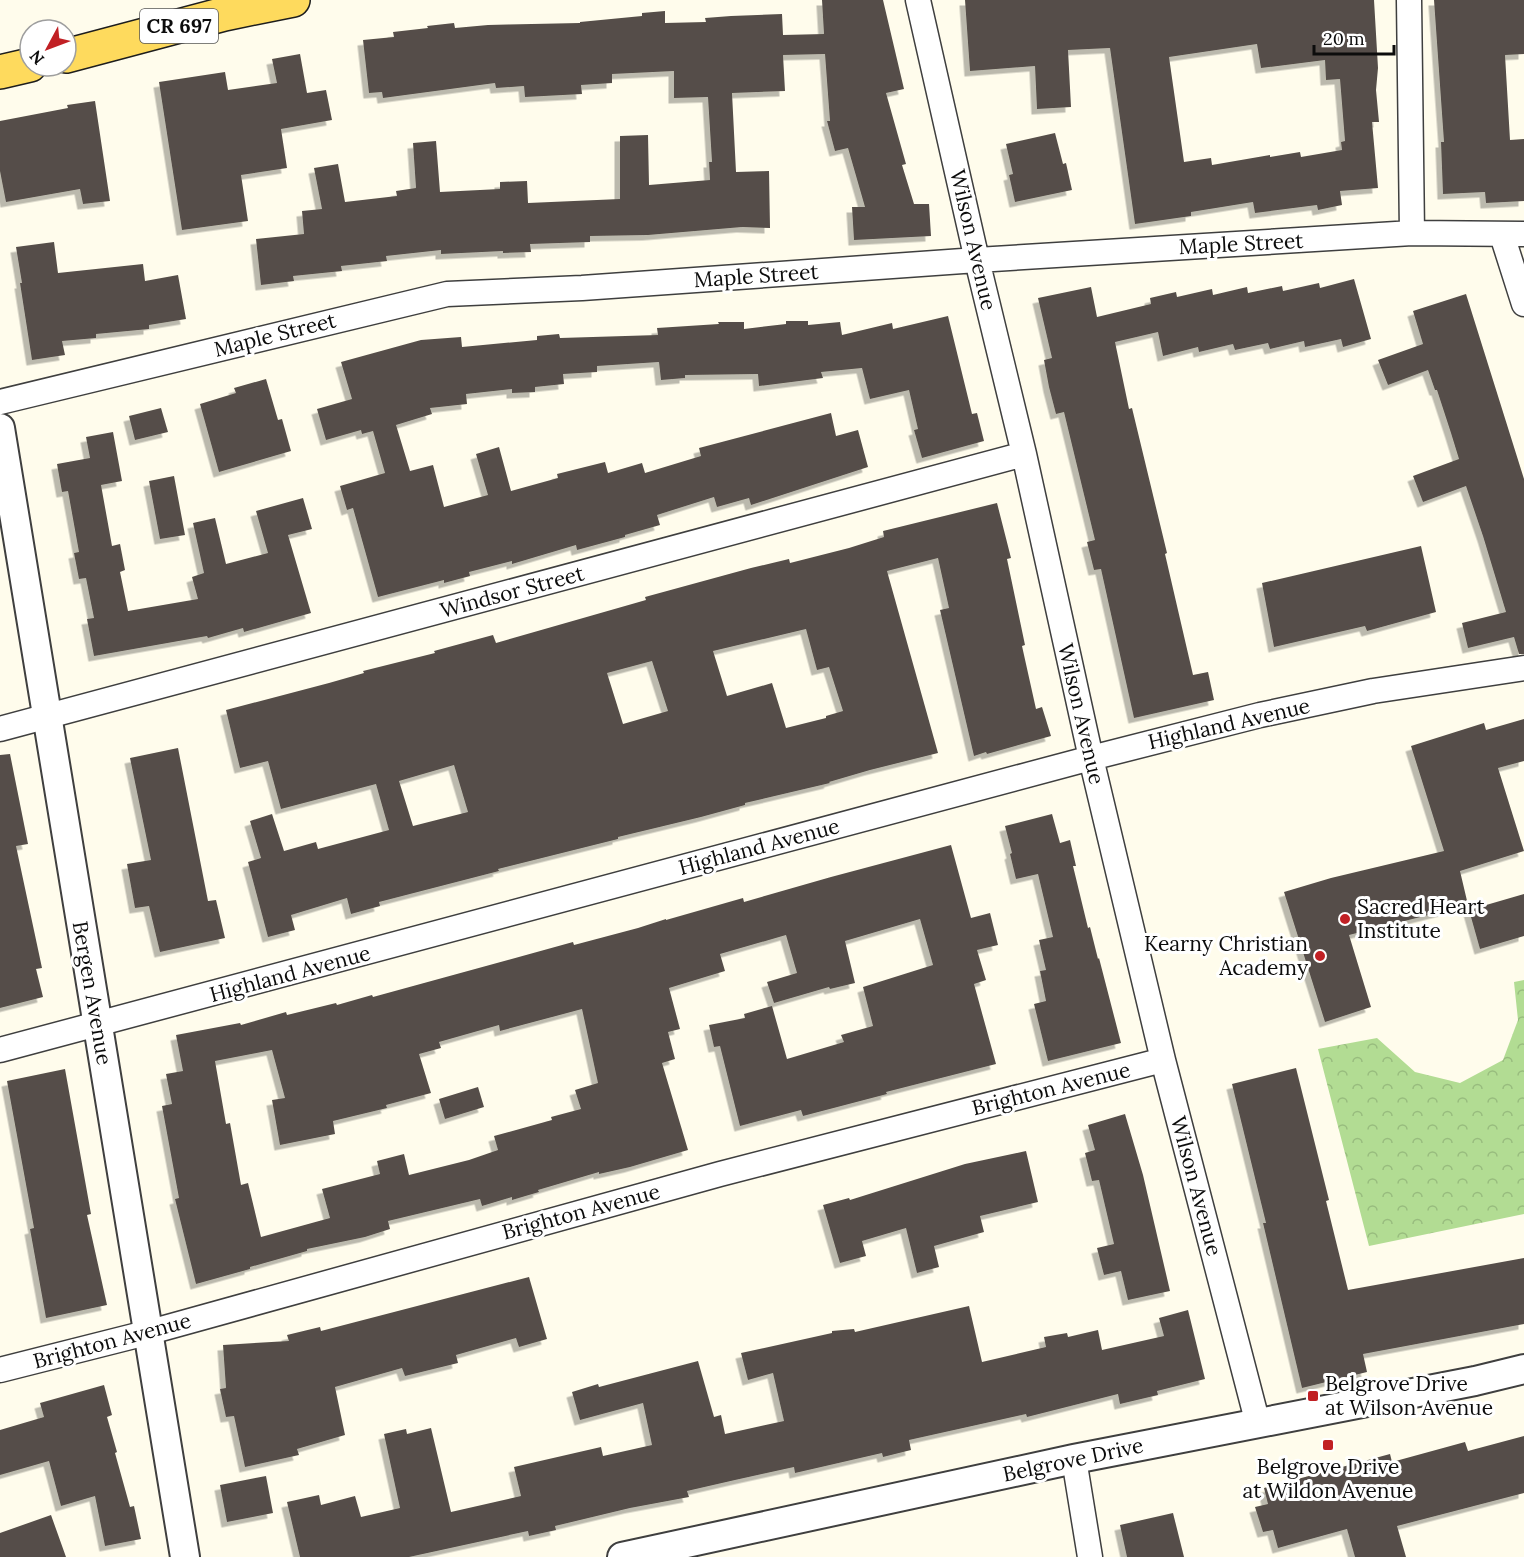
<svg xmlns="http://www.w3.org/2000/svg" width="1524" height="1557" font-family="Lora,serif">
  <defs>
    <pattern id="forest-crowns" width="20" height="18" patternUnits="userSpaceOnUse" patternTransform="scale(1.5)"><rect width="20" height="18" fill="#b2dc93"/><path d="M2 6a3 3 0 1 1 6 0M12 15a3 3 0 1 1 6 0" fill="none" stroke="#98bc7e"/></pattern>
    <filter id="shadow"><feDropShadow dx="-5.5" dy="5.5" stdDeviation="0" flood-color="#0004"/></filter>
  </defs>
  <rect width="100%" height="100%" fill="#fffcec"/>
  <!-- forest -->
  <path fill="url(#forest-crowns)" d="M1524,980V1214L1369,1246L1318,1049L1377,1038L1415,1072L1460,1083L1503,1060L1518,1020L1514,982Z"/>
  <!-- building -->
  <path fill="#554e48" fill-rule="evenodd" filter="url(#shadow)" d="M822,0H883L904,89L886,93L906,164L902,165L914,204H929L931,236L854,240L852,207H865L848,148L835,151L827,121H830L825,54L783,55L785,91L732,93L736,172L769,171L770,228L742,227L648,235L590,236V242L530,244L531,252L503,253V251L441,254V250L386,256L387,261L341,266L342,271L293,276L294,281L261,285L256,239L304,234L302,211L322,209L314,168L338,164L345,202L397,196L396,191L416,188L413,143L436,141L440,192L500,189V182L527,181L528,203L620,199V136L648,135L649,185L710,180L709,162H712L708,97L674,98V71L612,74V83L581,85L582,94L525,97L524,86L496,88L495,83L383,98L382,92L369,93L363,40L394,37L393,32L428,28L427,26L454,23L455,28L488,25L580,23V22L642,16V13L665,11V23L706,22L705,18L731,16L782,14L783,35L824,34Z
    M965,0H1374L1378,68L1376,90L1379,122H1372L1378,188L1340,191L1342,205L1318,210L1317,205L1255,213L1253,202L1191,212V216L1135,224L1110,48L1068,50L1071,107L1037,109L1035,66L970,71ZM1257,44L1261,68L1325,60L1326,80L1340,79L1345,141L1341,142L1342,150L1301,157L1300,152L1270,157V155L1212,165L1211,158L1184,162L1169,57Z
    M1434,0H1524V54L1505,55L1510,140L1524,139V201L1486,203L1485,192L1443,194L1441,142H1444Z
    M300,54L307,93L326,90L332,120L281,129L287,168L241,175L248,221L182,230L159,82L225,72L228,90L277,83L272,59Z
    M95,101L110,201L83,204L80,189L6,202L0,171V121L68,108L67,105Z
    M1055,133L1063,164L1066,163L1072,190L1015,202L1009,175L1013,174L1006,144Z
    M54,242L58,273L143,264L145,281L178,275L186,319L149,325V329L96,334V338L62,341L65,355L32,360L20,283H22L16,247Z
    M1354,279L1371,339L1343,347L1341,339L1305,347L1304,341L1270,349L1268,343L1235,350L1233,344L1199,352L1198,347L1163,356L1158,332L1115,342L1129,409L1132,408L1167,553L1165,554L1193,675L1208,672L1214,700L1134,718L1101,569L1094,570L1087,542L1095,540L1064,412L1056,414L1049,387L1044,360L1052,358L1038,298L1091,287L1097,317L1151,304L1150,298L1176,292L1177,297L1212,289L1213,295L1247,287L1248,293L1282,286L1283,291L1319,283L1320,288Z
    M1466,294L1524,479V654H1519L1514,637L1468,648L1462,623L1506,612L1483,536L1466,486L1423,502L1413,476L1459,459L1451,433L1437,390H1435L1428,370L1388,385L1378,360L1423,344L1413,311Z
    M948,316L972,414L977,413L984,441L922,458L914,430L918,429L909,390L870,399L862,368L821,372L823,378L759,386L758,374L685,375V378L661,380L659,362L597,366V372L563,374L564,384L535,387V392L512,393V389L466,394L467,404L430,408L432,414L396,425L410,471L433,465L444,507L488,495L476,454L499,447L511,491L558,478L557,474L605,462L608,473L642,463L645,473L701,456L699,448L831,413L836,436L858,430L868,467L751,505L749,498L717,507L714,497L657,515L660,525L625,535V537L577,550L576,545L512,564V561L469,572L470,576L444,583V580L378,597L353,508L347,510L340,486L385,473L373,431L362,434L361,430L326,440L317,409L352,399L341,362L421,340L461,337L462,347L537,340V336L559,334L560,338L658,335L657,328L719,324L718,322H744V329L786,324V321H808V325L840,322L842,335L892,323L893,329Z
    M266,379L278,420L282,419L291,451L219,472L200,404L236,393L234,388Z
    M161,408L168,432L135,440L129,416Z
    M113,432L122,481L101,485L112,546L120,544L125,570L120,572L128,611L198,599L192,577L204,573L193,523L215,518L226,564L268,553L256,511L303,498L312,529L288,535L311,613L244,632L243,628L208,638L207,636L94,656L87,619L94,618L86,578L79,579L74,553L79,552L68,491L62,492L57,464L90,458L86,437Z
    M174,476L185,535L160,539L149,481Z
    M997,503L1011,558L1007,559L1025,645L1022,646L1036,709L1042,707L1051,736L987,754L986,752L974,756L940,610L949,608L938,558L887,571L938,753L870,770L829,782L830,783L745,803V805L701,817L618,837V839L498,869L499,871L379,902L380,906L351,914L347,898L291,915L295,930L268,937L248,862L261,858L250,821L272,814L284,851L316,842L318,849L389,830L376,784L281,809L268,761L240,768L226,710L329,683L364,673L363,671L435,653L434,651L493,635L496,643L646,600L645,597L751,568L789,559L790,563L849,548L884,537L883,531ZM806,629L817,670L829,667L843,711L826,716V718L786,728L772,683L727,696L713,651ZM652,661L668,711L623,724L607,673ZM454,765L468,812L413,826L399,781Z
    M1421,546L1436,612L1367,631L1365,626L1274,647L1262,583Z
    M1524,719V761L1498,768L1524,851L1460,871L1468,905L1349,935L1371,1007L1325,1022L1284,892L1331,878L1444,851L1411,746L1484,723L1486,730Z
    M178,748L208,901L216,900L225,938L160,952L149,906L135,908L127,864L151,860L130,758Z
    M10,754L28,844L16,846L42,968L36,969L43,997L0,1008V755Z
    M1052,814L1060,843L1070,840L1076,866H1073L1088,928L1090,927L1098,959L1099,958L1121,1043L1048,1061L1034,1004L1046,1001L1040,971L1046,970L1039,940L1053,937L1038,874L1016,879L1010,854L1012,853L1005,826Z
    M951,845L971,918L990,913L998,945L977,950L986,980L974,984L996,1064L886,1092L887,1094L803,1116L801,1110L740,1126L720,1046L714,1047L709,1025L745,1018L744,1014L772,1006L787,1059L844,1042L841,1035L873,1026L863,987L933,965L920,919L845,941L855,983L830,989L829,987L774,1003L767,982L797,973L786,935L720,954L725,971L669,988L680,1029L668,1032L675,1059L662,1063L688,1150L630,1167L599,1174V1172L538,1190L539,1192L512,1200V1197L482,1206L480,1199L388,1221L390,1229L365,1237L307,1249V1251L250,1267V1269L196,1284L175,1199L179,1198L162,1106L172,1104L166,1074L183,1071L176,1035L240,1023L241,1025L286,1012L287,1015L336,1003L337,1005L372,995L373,997L573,942L574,945L638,928L666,919V920L743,898L744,902L831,877ZM582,1009L598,1083L575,1090L581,1109L551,1117L552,1120L494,1136L498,1150L469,1160L409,1175L404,1154L377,1161L380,1174L322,1189L330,1218L261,1237L248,1183L241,1185L230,1123L226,1124L215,1061L272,1050L285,1098L272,1100L280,1145L335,1134L333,1121L387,1108L386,1105L431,1093L419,1054L441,1048L439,1042L499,1025L500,1031Z
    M1524,894V936L1480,949L1469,910Z
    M1296,1068L1329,1200L1326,1201L1348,1290L1524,1258V1324L1363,1354L1367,1372L1302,1388L1263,1223H1266L1232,1084Z
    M65,1069L91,1214L87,1215L107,1305L46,1318L30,1229L34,1228L7,1081Z
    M478,1087L484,1107L445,1119L439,1099Z
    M1125,1114L1143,1175L1170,1291L1128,1300L1121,1271L1104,1275L1097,1248L1114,1244L1099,1180L1092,1181L1085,1153L1095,1150L1088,1125Z
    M1026,1151L1038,1202L980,1216L984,1232L934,1246L939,1267L917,1273L906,1228L862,1241L866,1256L840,1263L823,1205L849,1198L850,1200L965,1164Z
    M529,1277L547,1339L519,1347L516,1338L456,1355L458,1363L405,1376L402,1368L335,1387L345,1435L297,1449L299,1455L245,1467L234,1416L226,1417L220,1389L226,1388L223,1345L289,1341L287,1335L320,1327L321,1331Z
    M969,1306L982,1362L1046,1347L1044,1337L1067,1333L1068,1337L1098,1330L1102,1350L1164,1336L1159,1318L1188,1310L1205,1379L1157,1391L1158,1395L1120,1404L1118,1394L1027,1417L1026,1414L909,1440L911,1450L883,1457L882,1453L795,1473L794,1467L735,1480L687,1491L689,1497L630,1508L555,1526L556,1530L529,1536L528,1531L409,1557H300L287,1502L319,1495L321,1505L355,1496L361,1517L400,1508L384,1434L406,1429L407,1434L431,1428L451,1512L521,1496L514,1467L601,1447L603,1456L652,1445L643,1403L580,1420L572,1392L598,1384L599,1387L698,1361L714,1417L721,1415L725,1434L784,1421L773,1373L748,1380L741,1353L832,1333V1331L854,1329L855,1332Z
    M104,1385L112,1415L107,1417L117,1452L115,1453L130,1507L134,1506L141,1539L105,1546L95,1496L61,1506L49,1461L0,1475V1430L44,1417L40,1403Z
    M1524,1436V1493L1397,1526L1406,1557H1355L1347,1529L1278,1548L1273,1530L1263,1532L1255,1507L1268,1504L1264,1488L1390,1454L1392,1462L1465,1442L1468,1451Z
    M266,1476L273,1513L227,1522L220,1485Z
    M1173,1513L1184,1557H1127L1120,1525Z
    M51,1515L66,1557H0V1533Z"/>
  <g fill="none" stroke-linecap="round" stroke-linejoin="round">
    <defs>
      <path id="minor" d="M918,0L977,260L1024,454L1091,758L1163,1060L1258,1424
        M1409,0L1412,233
        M1502,235L1524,304
        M0,402L447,294L582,288L977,260L1412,233L1524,234
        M0,729L1024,454
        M0,1050L1091,758L1260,715L1373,691L1524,668
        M0,1370L150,1332L720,1174L1163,1060
        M1074,1459L1090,1557"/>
      <path id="tertiary" d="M0,428C59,805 126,1180 185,1557
        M622,1557L1074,1459L1475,1381L1524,1369"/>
      <path id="primary" d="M66,56L224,14L293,0
        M0,72L30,65"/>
    </defs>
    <!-- minor casing -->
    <use href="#minor" stroke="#3f3f3f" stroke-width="27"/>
    <!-- tertiary casing -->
    <use href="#tertiary" stroke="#3f3f3f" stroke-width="32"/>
    <!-- primary casing -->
    <use href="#primary" stroke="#1d1d1d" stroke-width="36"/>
    <!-- minor -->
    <use href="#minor" stroke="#fff" stroke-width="24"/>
    <!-- tertiary -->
    <use href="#tertiary" stroke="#fff" stroke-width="28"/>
    <!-- primary -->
    <use href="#primary" stroke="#feda5d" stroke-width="33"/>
  </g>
  <!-- markers -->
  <g fill="#c12024" stroke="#fff" stroke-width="2">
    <circle cx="1345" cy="919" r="6"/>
    <circle cx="1320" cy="956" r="6"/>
    <rect x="1307" y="1390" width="12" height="12" rx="3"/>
    <rect x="1322" y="1439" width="12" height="12" rx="3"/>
  </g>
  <g text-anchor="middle" stroke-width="6" stroke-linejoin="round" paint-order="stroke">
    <!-- shield labels -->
    <rect fill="#fff" stroke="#555" stroke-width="1.5" x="140" y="9" width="78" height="34" rx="4.5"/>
    <g font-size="20" font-weight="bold" fill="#0c0c0c">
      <text x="179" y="33">CR 697</text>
    </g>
    <!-- street labels -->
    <g font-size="21" fill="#0c0c0c" stroke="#fff">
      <text transform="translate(973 240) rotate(77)" y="7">Wilson Avenue</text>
      <text transform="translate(1241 244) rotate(-3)" y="7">Maple Street</text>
      <text transform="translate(756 276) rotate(-4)" y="7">Maple Street</text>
      <text transform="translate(275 335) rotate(-14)" y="7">Maple Street</text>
      <text transform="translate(512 592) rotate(-15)" y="7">Windsor Street</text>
      <text transform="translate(1081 714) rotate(77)" y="7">Wilson Avenue</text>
      <text transform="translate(1229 724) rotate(-13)" y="7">Highland Avenue</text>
      <text transform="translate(759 847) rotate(-15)" y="7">Highland Avenue</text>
      <text transform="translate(290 974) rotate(-15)" y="7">Highland Avenue</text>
      <text transform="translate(92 993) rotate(80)" y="7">Bergen Avenue</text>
      <text transform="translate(1051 1089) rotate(-14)" y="7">Brighton Avenue</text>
      <text transform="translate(1196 1186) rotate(75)" y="7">Wilson Avenue</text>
      <text transform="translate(581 1212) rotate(-15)" y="7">Brighton Avenue</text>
      <text transform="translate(112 1341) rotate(-15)" y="7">Brighton Avenue</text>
      <text transform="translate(1073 1460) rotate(-12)" y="7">Belgrove Drive</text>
    </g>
    <!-- poi labels -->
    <g font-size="21" fill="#0c0c0c" stroke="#fff" text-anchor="start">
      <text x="1357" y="914">Sacred Heart<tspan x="1357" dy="24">Institute</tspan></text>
      <text x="1308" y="951" text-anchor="end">Kearny Christian<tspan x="1308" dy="24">Academy</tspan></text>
      <text x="1325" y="1391">Belgrove Drive<tspan x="1325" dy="24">at Wilson Avenue</tspan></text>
      <text x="1328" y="1474" text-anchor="middle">Belgrove Drive<tspan x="1328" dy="24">at Wildon Avenue</tspan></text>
    </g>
  </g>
  <!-- north arrow -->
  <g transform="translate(48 48) rotate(229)"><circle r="28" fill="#ffffff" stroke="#9e9e9e" stroke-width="1.5"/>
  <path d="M0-4.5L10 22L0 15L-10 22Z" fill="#c12024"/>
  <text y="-9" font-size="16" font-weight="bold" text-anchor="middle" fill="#0c0c0c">N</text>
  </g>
  <!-- scale -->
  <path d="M1314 45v9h80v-9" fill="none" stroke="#0c0c0c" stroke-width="3"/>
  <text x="1323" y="45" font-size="18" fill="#0c0c0c" stroke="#ffffff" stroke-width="4.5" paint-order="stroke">20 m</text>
</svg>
